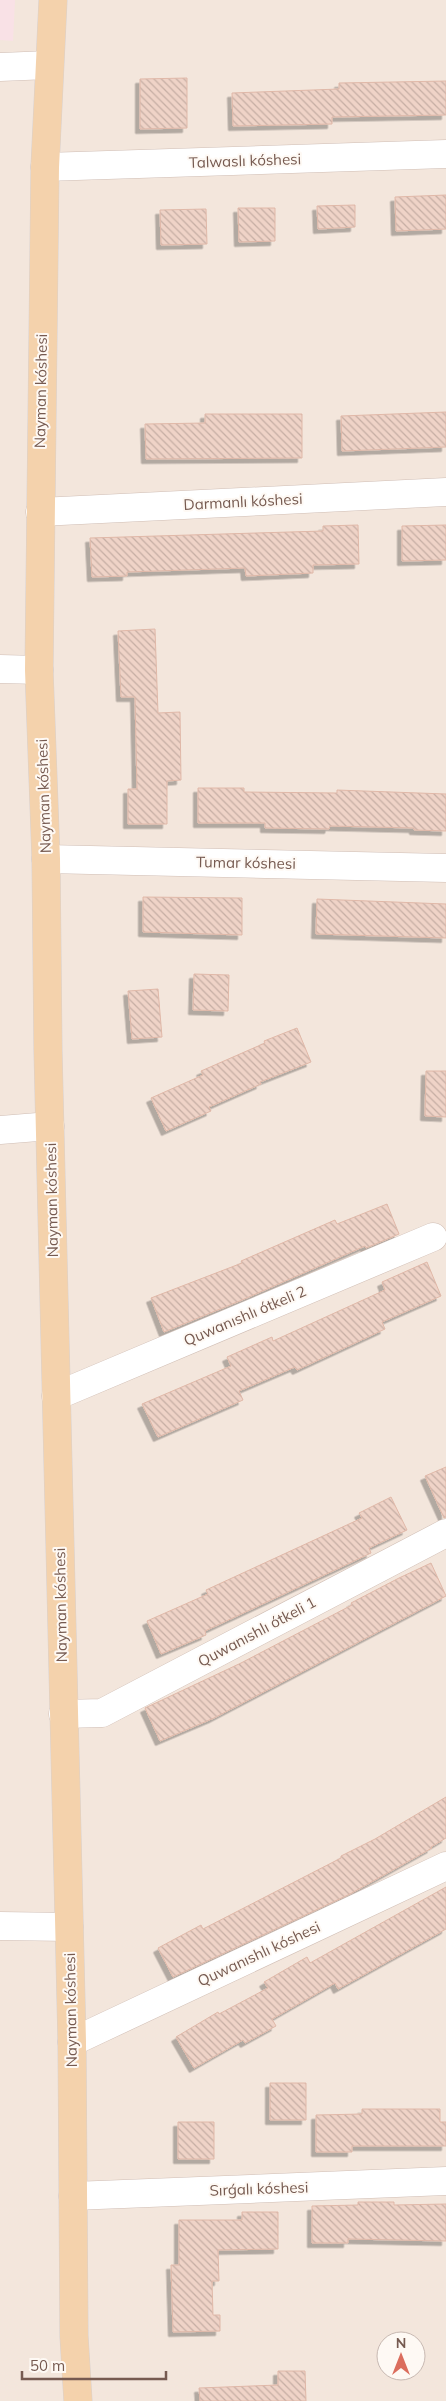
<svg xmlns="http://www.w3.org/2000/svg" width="446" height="2401" font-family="Mulish,sans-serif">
  <defs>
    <pattern id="building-back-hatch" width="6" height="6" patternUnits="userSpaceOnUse" patternTransform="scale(1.25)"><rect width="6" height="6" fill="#efd3c7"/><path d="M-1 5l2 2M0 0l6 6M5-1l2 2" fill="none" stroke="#c6aea4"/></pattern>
    <filter id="shadow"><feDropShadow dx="-4.5" dy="4.5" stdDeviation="0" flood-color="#0004"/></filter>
  </defs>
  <rect width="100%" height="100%" fill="#fcf4ed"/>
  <!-- residential -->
  <path fill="#f3e6dc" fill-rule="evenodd" d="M0,0H446V2401H0ZM386,2341H416V2371H386Z"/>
  <!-- medical -->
  <path fill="#f9e1e6" d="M0,0H15L13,41L0,40Z"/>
  <!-- building -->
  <path fill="url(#building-back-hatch)" stroke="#e0b8a8" filter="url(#shadow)" d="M187,78V128L140,129V79Z
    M446,81V115L332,117V124L233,126L232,93L339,89V83Z
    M446,195V229L396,231L395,197Z
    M355,205V227L318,229L317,206Z
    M238,208H275V241L239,242Z
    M206,209L207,244L161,245L160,210Z
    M446,412V447L342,451L341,416Z
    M205,414H302V458L146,459L145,424L205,423Z
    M358,525L359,564L313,565V573L246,576L245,568L127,572V576L92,577L90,538L323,531V526Z
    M446,525V560L402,561V526Z
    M155,629L158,713L180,712L181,780L167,781V824H128V789H137L135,697H121L118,631Z
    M198,788H244V792L337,793V790L446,794V831L414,830V828L330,826L329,829L265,828V823H198Z
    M143,897L242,898V935L143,932Z
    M317,899L446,904V938L316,934Z
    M194,974L229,975L228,1011L193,1010Z
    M158,989L162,1037L132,1039L128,991Z
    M297,1028L311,1062L260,1082L261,1084L209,1107L211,1111L166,1131L151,1098L203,1075L201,1071L265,1043L264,1041Z
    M426,1071H446V1117L425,1116Z
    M387,1204L399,1234L366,1248L365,1246L242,1300L164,1332L151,1298L242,1263L241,1261L335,1220L337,1224Z
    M427,1262L441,1296L382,1322L385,1329L297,1370L295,1367L239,1391L243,1400L158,1437L142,1404L231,1366L227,1357L272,1337L273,1341L385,1290L382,1282Z
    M446,1467V1517L444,1518L425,1476Z
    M391,1497L407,1530L369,1548L371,1553L205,1631L206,1635L161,1654L147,1621L208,1594L206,1590L362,1518L359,1513Z
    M431,1563L446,1596L214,1718L160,1741L145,1708L241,1663L352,1605L351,1603L399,1578Z
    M446,1797V1838L431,1847L432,1848L350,1894L173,1977L158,1948L201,1925L203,1929L341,1858V1856L375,1839Z
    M446,1887V1929L338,1989L335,1983L272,2019L276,2026L245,2043L243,2040L194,2068L176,2037L218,2012L219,2014L268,1988L264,1982L307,1957L310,1963Z
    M270,2083H306V2120H270Z
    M362,2109H440V2122H446V2146H352V2152H316V2115L362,2114Z
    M178,2122H214V2159H178Z
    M358,2202H394V2205L446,2204V2241L348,2239V2243H312V2206L358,2205Z
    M242,2212H278V2249L218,2250L219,2281H212L213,2315H220V2331L173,2332L171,2265H179V2220H242Z
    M278,2371H305L306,2401H200L199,2388L278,2385Z"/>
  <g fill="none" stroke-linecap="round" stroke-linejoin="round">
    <defs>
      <path id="minor" d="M0,67L49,65
        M45,167L446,154
        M40,512L446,492
        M0,669L39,670
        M46,859L446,868
        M0,1130L50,1126
        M56,1396L433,1237
        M63,1714L102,1713L446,1533
        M0,1926L69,1927
        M72,2042L446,1866
        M73,2196L446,2181"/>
      <path id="major" d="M53,0L45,167L39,670L46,859L48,1051L72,2042L74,2336L78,2401"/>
    </defs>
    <!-- minor casing -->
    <use href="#minor" stroke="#d0beb5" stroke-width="29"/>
    <!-- major casing -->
    <use href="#major" stroke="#d9d1ce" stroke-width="29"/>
    <!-- minor -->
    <use href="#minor" stroke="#fff" stroke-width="28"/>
    <!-- major -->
    <use href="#major" stroke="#f4d2ac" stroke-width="28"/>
  </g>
  <g text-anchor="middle" stroke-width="4" stroke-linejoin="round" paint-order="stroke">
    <!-- street labels -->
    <g font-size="15" fill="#765a50" stroke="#fef9f4">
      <text transform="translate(245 161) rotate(-2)" y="5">Talwaslı kóshesi</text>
      <text transform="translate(41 391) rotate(-89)" y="5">Nayman kóshesi</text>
      <text transform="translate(243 502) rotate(-3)" y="5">Darmanlı kóshesi</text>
      <text transform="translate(44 796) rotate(-92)" y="5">Nayman kóshesi</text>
      <text transform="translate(246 863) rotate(1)" y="5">Tumar kóshesi</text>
      <text transform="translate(52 1200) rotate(-91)" y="5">Nayman kóshesi</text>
      <text transform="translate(245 1316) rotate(-23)" y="5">Quwanıshlı ótkeli 2</text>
      <text transform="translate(61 1605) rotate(-91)" y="5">Nayman kóshesi</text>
      <text transform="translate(257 1632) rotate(-28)" y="5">Quwanıshlı ótkeli 1</text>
      <text transform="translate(259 1954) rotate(-25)" y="5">Quwanıshlı kóshesi</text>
      <text transform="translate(71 2010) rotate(-91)" y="5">Nayman kóshesi</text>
      <text transform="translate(259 2189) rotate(-2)" y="5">Sırǵalı kóshesi</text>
    </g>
  </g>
  <!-- north arrow -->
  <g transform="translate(401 2356)"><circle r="24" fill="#fef9f4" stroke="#c8b9b2"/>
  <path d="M0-4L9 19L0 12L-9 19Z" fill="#db6d5d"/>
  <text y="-8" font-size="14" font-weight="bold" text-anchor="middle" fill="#765a50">N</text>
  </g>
  <!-- scale -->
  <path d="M22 2371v8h144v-8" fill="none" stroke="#765a50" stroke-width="2.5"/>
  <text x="30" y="2371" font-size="15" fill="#765a50" stroke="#fef9f4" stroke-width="4" paint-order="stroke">50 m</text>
</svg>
